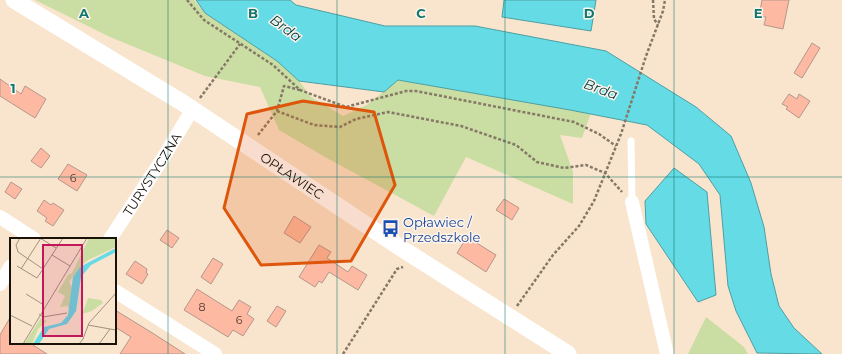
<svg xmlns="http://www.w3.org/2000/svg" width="842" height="354" font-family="Montserrat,sans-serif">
  <rect width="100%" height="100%" fill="#f9e5cd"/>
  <!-- green -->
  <path fill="#cadda2" d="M35,0H194L205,13L277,61L299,81L311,97L343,116L367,105L398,80L591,113L582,138L560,135L573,172V204L466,157L434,216L325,157L279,130L260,87L205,76L110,37Z
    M706,317L744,347L748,354H688Z"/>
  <!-- water -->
  <path fill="#64dbe5" stroke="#4e9fa3" d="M196,0H290L296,5L385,26H475L606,51L696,107L731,136L751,183L764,227L771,274L779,306L794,328L822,354L757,353L736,311L728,286L720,195L699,164L647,125L570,110L398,80L384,92L299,81L277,61L205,13Z
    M504,0H596L591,31L502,17Z
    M674,168L707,192L716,295L698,302L646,224L645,201Z"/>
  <!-- building -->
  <path fill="#fdb9a1" stroke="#b5978c" d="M762,0H789L783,29L764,25L766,17L759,16Z
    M812,43L820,48L802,78L794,73Z
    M0,79L21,94L25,86L46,99L35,118L0,96Z
    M789,94L797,99L799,94L810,101L799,118L786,109L788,107L782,104Z
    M41,148L50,156L41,168L31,161Z
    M68,164L87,175L77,191L58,179Z
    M11,182L22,189L15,199L5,192Z
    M504,199L519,208L512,220L496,210Z
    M44,200L51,205L53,203L64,210L53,226L45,221L47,218L37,211Z
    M294,216L311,227L300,243L284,233Z
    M167,230L179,238L172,248L160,240Z
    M467,237L496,255L486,272L457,253Z
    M319,245L331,252L327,258L348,272L352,266L367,275L358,290L329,272L322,283L319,281L315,287L299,277Z
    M213,258L223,264L211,284L201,277Z
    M135,261L147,269L146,273L148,274L142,284L126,274Z
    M197,289L232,311L239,300L251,307L247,314L254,319L243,336L233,330L228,337L184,310Z
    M277,306L286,311L276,327L267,321Z
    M115,310L154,334L185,354H120L131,337L115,327Z
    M11,316V343H30L47,354H0V335Z"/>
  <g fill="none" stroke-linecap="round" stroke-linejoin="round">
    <!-- path -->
    <path stroke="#857867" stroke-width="2.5" stroke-dasharray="3 2" stroke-linecap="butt" d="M187,0L204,20L273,65L300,90L346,107L406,91H416L574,122L599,134L616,146
      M653,0L654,19L658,25
      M200,98L240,44
      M277,111L314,125L340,127L356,119L388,112L461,126L516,145L537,162L564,168L586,165L605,173L622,192
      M258,135L277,111L284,86L300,90
      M517,306L553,255L579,226L594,201L621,134L646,56L663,11L665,0
      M343,354L397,269L403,267"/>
    <!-- service -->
    <path stroke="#fff" stroke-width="7" d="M631,141L632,202"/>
    <!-- minor -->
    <g stroke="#fff" stroke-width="14">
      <path d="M632,202L667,354"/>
      <path d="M0,217L34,239"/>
      <path id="s1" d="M110,239L163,158L192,110"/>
      <path d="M0,284L11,266"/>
      <path d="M115,291L215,354"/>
    </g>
    <!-- tertiary -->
    <path stroke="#fff" stroke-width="17" id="s2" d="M14,0L183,103L404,250L568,354"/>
  </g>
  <!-- marked area -->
  <path fill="#de550c" fill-opacity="0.2" stroke="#de550c" stroke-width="3" stroke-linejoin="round" d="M303,101L374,112L395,185L351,261L261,265L224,208L247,114Z"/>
  <!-- grid -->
  <path fill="none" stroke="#0f766e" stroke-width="1" stroke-opacity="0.55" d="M168,0V354M337,0V354M505,0V354M674,0V354M0,177H842"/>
  <!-- icons -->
  <defs>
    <symbol id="bus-bare" viewBox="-9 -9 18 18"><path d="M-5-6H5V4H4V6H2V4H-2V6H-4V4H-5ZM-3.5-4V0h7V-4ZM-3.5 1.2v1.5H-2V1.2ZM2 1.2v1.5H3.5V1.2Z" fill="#1a4fb4" stroke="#fcf4eb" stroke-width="2.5" paint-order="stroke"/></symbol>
  </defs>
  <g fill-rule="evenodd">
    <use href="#bus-bare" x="378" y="216" width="25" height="25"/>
  </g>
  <g text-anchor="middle" stroke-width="3" stroke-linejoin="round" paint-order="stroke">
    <!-- number labels -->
    <g font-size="11" fill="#523c2f">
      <text x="73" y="182">6</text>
      <text x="202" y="311">8</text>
      <text x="239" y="324">6</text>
    </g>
    <!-- street labels -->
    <g font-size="13" fill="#191209" stroke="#fcf4eb">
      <text dy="5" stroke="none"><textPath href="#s1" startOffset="77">TURYSTYCZNA</textPath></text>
      <text dy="5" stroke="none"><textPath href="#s2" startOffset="329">OPŁAWIEC</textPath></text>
    </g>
    <!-- transit labels -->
    <g font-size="13" fill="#164399" stroke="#fcf4eb" text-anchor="start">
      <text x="403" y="227">Opławiec /<tspan x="403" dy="15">Przedszkole</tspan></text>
    </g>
    <!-- water labels -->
    <g font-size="14" font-style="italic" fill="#003c40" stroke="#fcf4eb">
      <text transform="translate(286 28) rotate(36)" y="5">Brda</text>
      <text transform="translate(601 89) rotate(20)" y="5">Brda</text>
    </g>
  </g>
  <!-- overview -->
  <g transform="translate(10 238)">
    <rect width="106" height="106" fill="#f9e5cd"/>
    <path d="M79,0H106V9L78,22L70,29L59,44L63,50L60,71L57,68L50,69L55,58L48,54L58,37L62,35ZM78,60L91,62L93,65L82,73L72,76ZM31,80L37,83L28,91L22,106H14Z" fill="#cadda2"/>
    <path d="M106,10V14L81,27L71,39L66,73L57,86L39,91L29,106H23L34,89L51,85L58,77L63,39L70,29Z" fill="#64dbe5"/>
    <path fill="none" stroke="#9f917f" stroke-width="1" d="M10,0L6,7L8,14L33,31M30,0L46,10M42,17L60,28M7,28L27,40L53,0M11,31L31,0M16,56L34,67M29,76L33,79L57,75M0,77L22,88M78,87L100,91M13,106L77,0M69,106L73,101L79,85L106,55M89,106L100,91L106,92"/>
    <path fill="#c2185b" fill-opacity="0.15" stroke="#c2185b" stroke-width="2" d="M33,7H72V98H33Z"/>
    <rect width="106" height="106" fill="none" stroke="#191209" stroke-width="2"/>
  </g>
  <g font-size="13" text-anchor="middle" font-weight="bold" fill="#0f766e" stroke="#fcf4eb" stroke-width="3" stroke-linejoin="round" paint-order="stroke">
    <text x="84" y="18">A</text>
    <text x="253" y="18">B</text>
    <text x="421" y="18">C</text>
    <text x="589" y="18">D</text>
    <text x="758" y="18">E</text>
    <text x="13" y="93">1</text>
  </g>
</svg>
